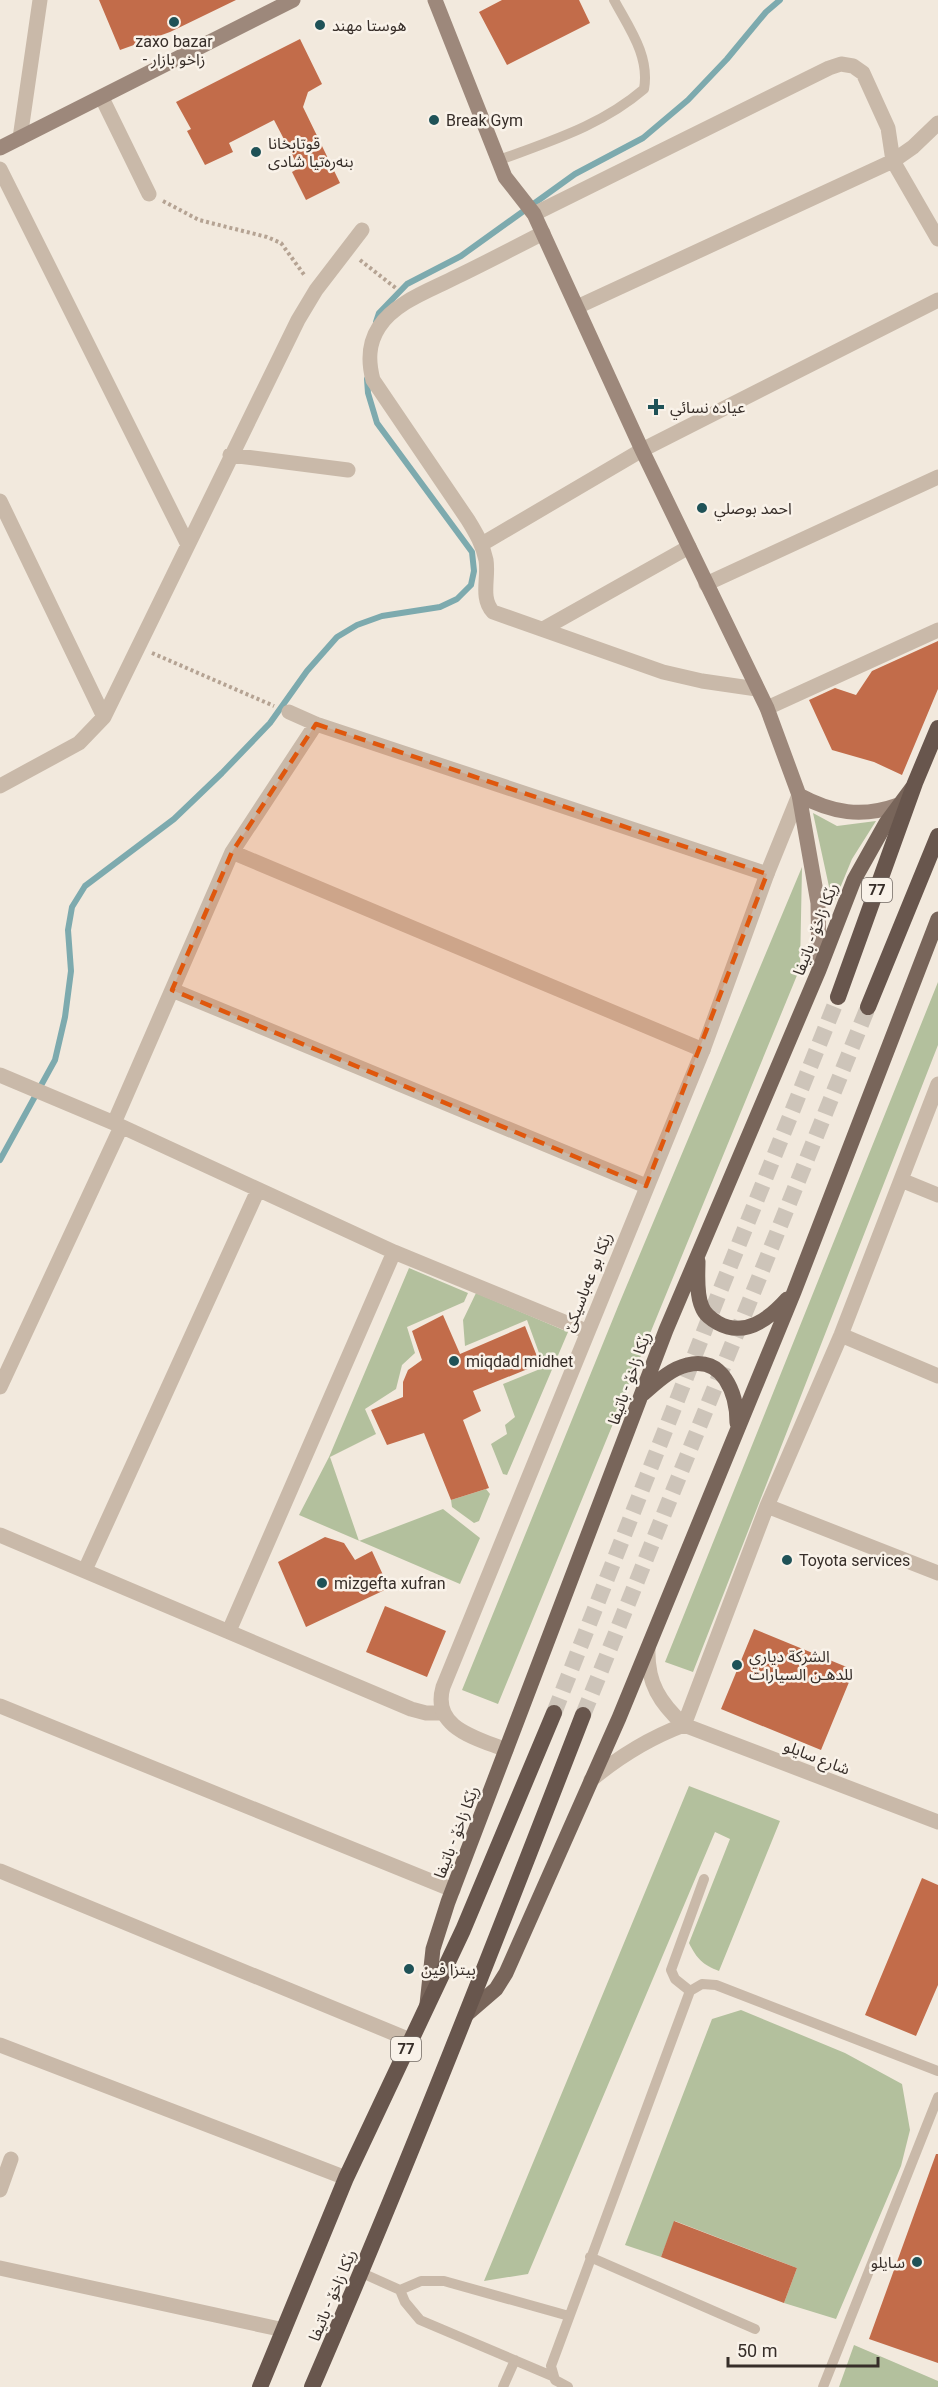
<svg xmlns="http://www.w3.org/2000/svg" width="938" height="2387" font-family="Roboto,'Noto Sans Arabic',sans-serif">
  <rect width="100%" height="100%" fill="#f2e9dd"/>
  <!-- green -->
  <path fill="#b3c09d" d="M813,813L837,826L876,821L852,859L833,905Z
    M802,867L800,968L498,1704L462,1690L619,1304Z
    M938,982V1045L693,1672L665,1662Z
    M409,1268L468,1293L464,1302L407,1327L415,1353L402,1365L396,1389L365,1409L376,1434L330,1457L359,1541L443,1509L480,1538L460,1584L299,1515L329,1457Z
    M476,1293L568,1332L507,1475L503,1474L491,1444L507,1434L505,1425L515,1417L503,1384L540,1369L543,1364L527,1320L465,1346L463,1320Z
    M486,1489L490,1494L479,1521L474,1523L452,1507L451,1500Z
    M689,1786L780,1821L719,1971C703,1965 697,1959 689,1943L730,1839L715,1832L528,2274L484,2281Z
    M741,2010L845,2053L902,2084L910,2130L901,2166L836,2319L784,2303L797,2268L675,2221L661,2257L625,2245L712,2019Z
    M854,2345L938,2381V2387H839Z"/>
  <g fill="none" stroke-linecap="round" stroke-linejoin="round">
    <!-- stream -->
    <path stroke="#7daaae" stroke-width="6" d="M376,322L379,313L407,284L461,256L575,174L643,138L688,100L727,59L766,12L780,0
      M0,1160L55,1060L65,1017L71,971L68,930L72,907L85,886L174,819L222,773L270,723L307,671L337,637L357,625L382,616L440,607L457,599L471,585L474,571L472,552L377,423L368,393L367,379"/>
  </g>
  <!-- building -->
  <path fill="#c26c4a" d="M99,0H236L170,32L120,50Z
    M502,0H579L590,23L507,65L479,12Z
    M300,39L322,84L308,92L303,107L340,183L306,200L292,172L299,168L274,120L229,143L233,152L205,165L187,131L191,129L176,102Z
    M938,641V689L902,775L874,762L832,750L809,700L835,688L856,695L872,671Z
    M443,1315L460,1354L525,1326L540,1364L473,1391L481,1411L463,1420L489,1488L451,1500L424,1433L387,1445L371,1410L403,1397V1382L408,1370L422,1360L412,1331Z
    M325,1537L344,1543L355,1560L372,1551L389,1588L306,1627L278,1562Z
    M385,1606L446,1631L427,1677L366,1652Z
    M754,1629L854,1670L821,1750L721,1709Z
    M922,1878L938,1885V1985L916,2036L865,2015Z
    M936,2154H938V2363L869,2339Z
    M674,2221L797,2268L784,2303L661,2257Z"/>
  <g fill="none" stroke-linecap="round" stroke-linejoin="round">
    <!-- trunk-tunnel -->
    <path stroke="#cdc4b9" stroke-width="16" stroke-dasharray="16 8" stroke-linecap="butt" d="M554,1713L718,1296L838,997
      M583,1715L868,1007"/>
    <!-- path -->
    <path stroke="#b5a393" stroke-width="4" stroke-dasharray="3 3" stroke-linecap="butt" d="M163,201L199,220L267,237L281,243L305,276
      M360,260L397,289
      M152,653L274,706"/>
    <!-- service -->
    <path stroke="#c9b9a9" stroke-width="10" d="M497,161C550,141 601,126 644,89C650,56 629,28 614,0
      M690,1991L675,1979L671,1970L704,1879
      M590,2257L755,2329
      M362,2273L400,2290L405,2302L420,2320L552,2376
      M400,2290L421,2281H444L569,2316
      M503,2387L515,2360
      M568,2387L555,2380L551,2366L690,1991L702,1984L716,1985L938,2071
      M823,2387L938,2097"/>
    <!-- minor -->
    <path stroke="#c9b9a9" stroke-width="15" d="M102,98L149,194
      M20,138L40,0
      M0,169L188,545
      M534,214L829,68L841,64L853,66L863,73L888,128L893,161L938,239
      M543,233C514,248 485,263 456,277C431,290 395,302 379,327C368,344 368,361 373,380L468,520C476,533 483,545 486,560C489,578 480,598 493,612L663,672L702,681L757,689
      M577,307L893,161L913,147L938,123
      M230,455L348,470
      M0,501L104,717
      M482,544L642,450L938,300
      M706,584L938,477
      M543,629L689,547
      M767,708L938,630
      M289,712L316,724L767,874
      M0,786L79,743L104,717L298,320L316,290L362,230
      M232,852L703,1050
      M172,990L646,1186
      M0,1075L114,1123L394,1252L586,1331
      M114,1123L232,852L316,724
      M901,1180L938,1195
      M841,1335L938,1376
      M0,1387L121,1127
      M767,1506L938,1573
      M0,1535L411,1709L426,1713H443
      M85,1570L258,1190
      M229,1631L394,1252
      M648,1649C647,1683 660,1703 684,1725L938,1822
      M0,1706L453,1890
      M684,1725L767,1506L841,1335L938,1084
      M591,1780C620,1756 649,1738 684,1725
      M0,1871L410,2040
      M0,2045L346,2178
      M0,2190L11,2159
      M0,2268L284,2330"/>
    <!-- tertiary -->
    <path stroke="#c9b9a9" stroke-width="15" d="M506,1750C477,1738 431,1728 443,1687L703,1050L767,874L799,795"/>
    <!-- secondary -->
    <path stroke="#9d887b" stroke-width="15" d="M435,0L505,177L534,214L642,450L767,708L799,795L818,903L819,967
      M0,148L293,0
      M799,795C832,813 862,818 898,805"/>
    <!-- primary -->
    <path stroke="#78655a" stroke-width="15" d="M698,1261C698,1275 696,1294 702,1307C705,1315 711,1319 718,1323C745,1338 769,1319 787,1299
      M643,1394C656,1383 670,1369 687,1365C723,1355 737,1394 737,1423
      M427,2004L433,1949L448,1902L666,1330L819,970L854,880L886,823L912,788
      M467,2014L496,1989L506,1973L619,1718L794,1292L938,919"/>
    <!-- trunk -->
    <path stroke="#68564d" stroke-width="16" d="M838,997L915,783L938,728
      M868,1007L938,836
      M260,2387L346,2178L463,1930L554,1713
      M312,2387C408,2165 496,1940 583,1715"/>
  </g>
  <!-- marked area -->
  <path fill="#df570d" fill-opacity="0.2" stroke="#df570d" stroke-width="4.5" stroke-dasharray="12 8" stroke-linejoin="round" d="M316,724L767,874L646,1186L172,990L232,852Z"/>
  <!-- markers -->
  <g fill="#1f5257" stroke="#f9f2e9" stroke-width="2">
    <circle cx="174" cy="22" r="6"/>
    <circle cx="320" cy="25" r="6"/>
    <circle cx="434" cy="120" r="6"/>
    <circle cx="256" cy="152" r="6"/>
    <path d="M653 398h6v6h6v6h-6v6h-6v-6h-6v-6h6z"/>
    <circle cx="702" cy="508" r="6"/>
    <circle cx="454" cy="1361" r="6"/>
    <circle cx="787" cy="1560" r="6"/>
    <circle cx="322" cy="1583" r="6"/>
    <circle cx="737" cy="1665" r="6"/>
    <circle cx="409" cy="1969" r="6"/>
    <circle cx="917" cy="2262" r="6"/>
  </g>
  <g text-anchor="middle" stroke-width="5" stroke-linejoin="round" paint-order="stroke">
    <!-- shield labels -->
    <g fill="#f9f2e9" stroke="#716963" stroke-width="1.5">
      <rect x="862" y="878" width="30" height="24" rx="4.5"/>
      <rect x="391" y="2037" width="30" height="24" rx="4.5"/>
    </g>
    <g font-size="15" font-weight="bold" fill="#372e29">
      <text x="877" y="895">77</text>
      <text x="406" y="2054">77</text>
    </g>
    <!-- poi labels -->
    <g font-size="16" fill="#372e29" stroke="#f9f2e9" text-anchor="start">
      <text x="332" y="31">هوستا مهند</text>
      <text x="174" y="47" text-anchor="middle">zaxo bazar<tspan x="174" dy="18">- زاخو بازار</tspan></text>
      <text x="446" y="126">Break Gym</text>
      <text x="268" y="149">قوتابخانا<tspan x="268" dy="18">بنەرەتیا شادی</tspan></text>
      <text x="670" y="413">عياده نسائي</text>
      <text x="714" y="514">احمد بوصلي</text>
      <text x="466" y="1367">miqdad midhet</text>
      <text x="799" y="1566">Toyota services</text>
      <text x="334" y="1589">mizgefta xufran</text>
      <text x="749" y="1662">الشركة دياري<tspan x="749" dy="18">للدهـن السيارات</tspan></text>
      <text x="421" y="1975">بيتزا فين</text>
      <text x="905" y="2268" text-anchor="end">سايلو</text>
    </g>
    <!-- street labels -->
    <g font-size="16" fill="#372e29" stroke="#f9f2e9">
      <text transform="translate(815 929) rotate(-69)" y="6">رێکا زاخۆ - باتیفا</text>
      <text transform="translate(587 1282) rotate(-68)" y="6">رێكا بو عه‌باسيكێ</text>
      <text transform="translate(629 1378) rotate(-70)" y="6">رێکا زاخۆ - باتیفا</text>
      <text transform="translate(817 1757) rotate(21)" y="6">شارع سايلو</text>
      <text transform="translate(456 1832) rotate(-69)" y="6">رێکا زاخۆ - باتیفا</text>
      <text transform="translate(332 2295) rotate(-67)" y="6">رێکا زاخۆ - باتیفا</text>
    </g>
  </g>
  <!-- scale -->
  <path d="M728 2357v9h150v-9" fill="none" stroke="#372e29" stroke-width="3"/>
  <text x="737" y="2357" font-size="18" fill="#372e29" stroke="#f9f2e9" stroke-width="4.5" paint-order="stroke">50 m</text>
</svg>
